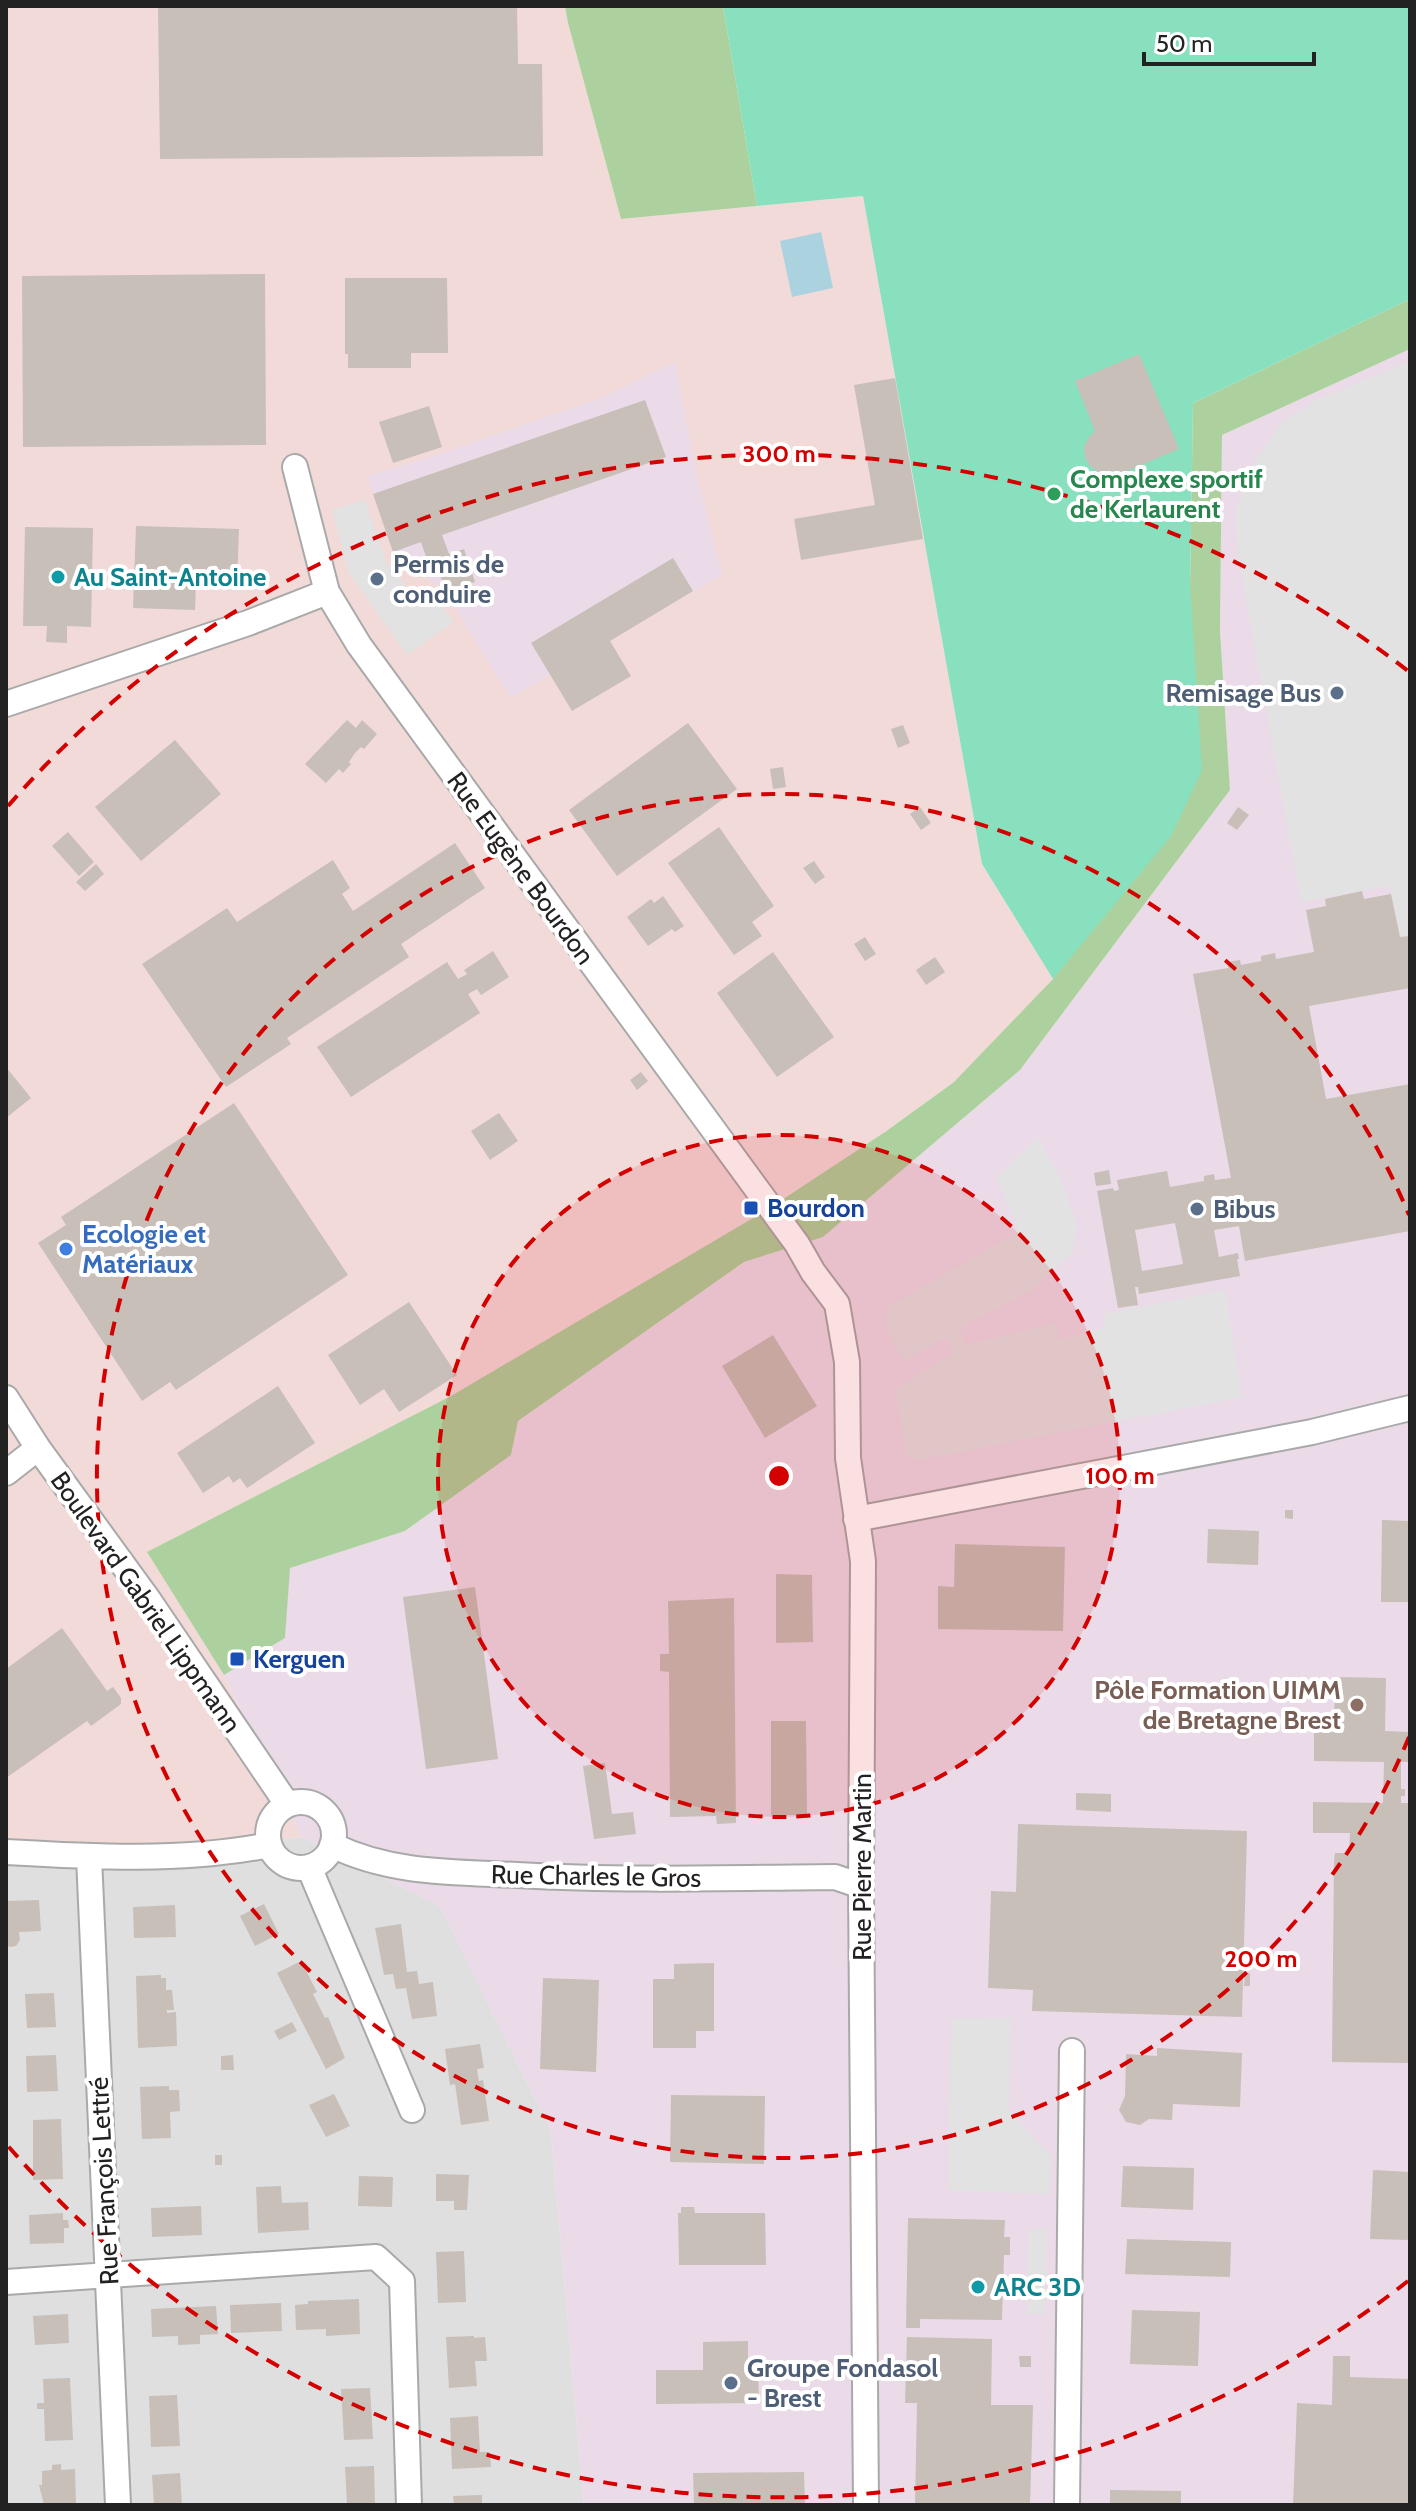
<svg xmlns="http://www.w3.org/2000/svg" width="1416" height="2511" font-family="Cabin,sans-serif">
  <rect width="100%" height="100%" fill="#f2efe9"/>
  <!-- residential -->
  <path fill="#e0dfdf" d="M302,1837L440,1906L551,2131L584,2505H6V1866L57,1863Z"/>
  <!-- commercial -->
  <path fill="#f2dad9" d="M6,6H565L568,23L621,219L863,196L982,864L1053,979L958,1079L885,1132L765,1211L465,1389L148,1553L224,1675L302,1837L57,1863L6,1866Z"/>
  <!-- industrial -->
  <path fill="#ebdbe8" d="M1410,349V2505H584L551,2131L440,1906L302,1837L224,1675L285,1638L289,1568L405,1531L511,1455L518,1421L744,1262L823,1237L1020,1070L1230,790L1220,631L1222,435Z
    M675,362L694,464L722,575L510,698L446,592L393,552L367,476L434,456L603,397Z"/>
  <!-- forest -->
  <path fill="#add19e" d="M565,6H723L757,206L621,219L568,23Z
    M1410,299V349L1222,435L1220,631L1230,790L1020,1070L823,1237L744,1262L518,1421L511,1455L405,1531L290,1568L285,1638L224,1675L147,1552L451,1396L765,1211L885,1132L954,1082L1053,979L1190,586L1193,403Z"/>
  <!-- pitch -->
  <path fill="#88e0be" d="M723,6H1410V299L1193,403L1190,586L1202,770L1171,836L1053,979L982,864L863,196L757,206Z"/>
  <!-- parking -->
  <path fill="#e2e2e2" d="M1410,361V936L1400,937L1390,886L1301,902L1247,607L1236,537L1235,510L1256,460L1280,424L1312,402Z
    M365,500L386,561L412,593L426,585L454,622L407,655L349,573L332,510Z
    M1038,1137L1059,1175L1077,1224L1073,1252L1034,1289L960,1327L965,1345L1057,1323L1058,1341L1105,1328L1104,1314L1225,1290L1242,1397L917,1460L907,1455L895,1390L954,1353L947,1337L904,1361L889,1334L888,1307L1012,1236L1017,1227L997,1178Z
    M1011,2018L1009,2111L1051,2156L1049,2194L948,2190L951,2019Z
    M1047,2229L1046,2314H1027L1028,2230Z"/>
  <!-- water -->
  <path fill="#aad3df" d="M821,232L833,288L792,297L780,241Z"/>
  <!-- building -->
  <path fill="#c7bfb8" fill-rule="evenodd" d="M158,6H517L518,64H542L543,156L160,159Z
    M265,274L266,445L23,447L22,276Z
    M345,278H447L448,353H411V368H348V354H345Z
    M1139,354L1179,449L1120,474L1102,475L1089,465L1085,457L1084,447L1089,437L1095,431L1075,381Z
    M895,378L923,539L801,560L794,519L875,505L854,385Z
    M645,400L666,457L442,535L449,554L464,549L475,582L446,592L439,572L432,574L421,542L393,552L373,494Z
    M429,406L442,447L393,463L379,422Z
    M136,526L239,529L237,584L196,583L195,610L133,608Z
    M25,527L93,528L91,627L67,626V643L46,642L47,626H23Z
    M673,558L693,591L610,641L631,676L572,711L531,643Z
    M347,720L356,728L362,720L377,734L364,749L361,747L355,753L349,762L351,764L343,773L339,769L326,783L305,764Z
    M688,723L737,789L617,876L569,810Z
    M903,725L910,743L898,748L891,729Z
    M175,740L221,794L141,861L95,807Z
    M783,767L786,787L773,789L770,769Z
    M920,807L931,823L921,830L910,814Z
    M1238,807L1249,815L1237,830L1227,823Z
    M719,827L774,906L752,922L762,936L734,955L668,863Z
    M68,832L94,862L79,876L52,846Z
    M455,843L485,888L401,944L409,957L287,1038L291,1044L226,1087L142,964L227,908L237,922L333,860L350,888L342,894L353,911Z
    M814,861L825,877L815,884L803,868Z
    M96,864L104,874L85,891L76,882Z
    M1362,891L1364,899L1391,894L1400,937L1410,936V988L1309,1006L1326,1099L1410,1084V1231L1245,1261L1239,1226L1214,1230L1219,1257L1238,1253L1239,1259H1237L1240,1276L1139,1294L1138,1287H1135L1138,1305L1118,1308L1097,1191L1113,1188L1114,1191L1119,1190L1117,1180L1167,1171L1170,1187L1204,1181V1176L1214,1174L1215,1180L1231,1178L1193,974L1228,968V962L1240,960L1241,965L1261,961V956L1275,953L1276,959L1314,952L1306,910L1326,906L1325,899ZM1175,1223L1183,1264L1142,1271L1135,1230Z
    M663,896L684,926L675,932L672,929L648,946L627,917L651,899L654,903Z
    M865,937L876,954L865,961L854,944Z
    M493,951L509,977L481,995L477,989L468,994L480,1013L351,1097L317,1047L447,962L458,979L467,974L464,970Z
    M773,952L834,1037L777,1077L717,993Z
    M935,957L945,972L926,985L916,970Z
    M6,1067L31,1098L6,1118Z
    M641,1072L648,1081L637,1090L630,1080Z
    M234,1103L348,1275L176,1390L170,1382L142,1401L38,1243L66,1225L61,1217Z
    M499,1113L518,1141L490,1160L471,1131Z
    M1109,1170L1111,1184L1096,1186L1094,1173Z
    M409,1302L457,1375L399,1412L384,1389L360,1405L328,1355Z
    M773,1335L817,1406L765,1438L722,1366Z
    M278,1386L315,1443L247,1488L240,1478L233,1483L229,1476L203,1493L177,1453Z
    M1285,1510H1293V1519L1285,1518Z
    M1382,1520L1410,1521V1602H1381Z
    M1208,1529L1259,1531L1258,1565L1207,1563Z
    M955,1544L1065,1547L1063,1631L938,1629V1586L954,1587Z
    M776,1574L812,1575L813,1642L776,1643Z
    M475,1587L498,1759L426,1769L403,1597Z
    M734,1598L736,1823L717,1824L716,1816L670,1817L669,1672L660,1671V1654H669L668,1601Z
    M62,1628L107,1691L113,1687L121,1698V1704L91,1726L87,1721L6,1778V1669Z
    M1335,1677L1386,1678L1385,1731L1410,1732V1762H1401V1789H1405V1796H1401V1803H1410V2063L1332,2062L1334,1861L1335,1853H1349L1350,1833H1313V1802L1383,1803L1384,1762L1314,1761V1730H1334Z
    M771,1721H806L807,1815H771Z
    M605,1763L612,1814L633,1812L636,1834L594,1839L583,1766Z
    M1076,1793L1111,1794V1812L1076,1810Z
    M1018,1824L1247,1831L1242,2017L1032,2011L1033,1990L988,1988L991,1891L1016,1892Z
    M39,1900L41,1931L19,1932L20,1940L16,1946L9,1947L6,1942V1901Z
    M264,1904L279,1934L255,1946L240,1916Z
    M175,1905L176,1937L134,1938L133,1907Z
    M401,1924L407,1972L417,1971L419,1984L433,1982L437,2016L412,2019L406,1988L396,1989L393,1974L384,1975L375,1928Z
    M301,1961L317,1992L313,1994L325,2018L328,2017L345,2058L326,2069L277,1973Z
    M714,1963V2031H696V2048H653V1979H674V1964Z
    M1245,1973H1250V1986H1244Z
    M161,1975V1978H166V1990H172L174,2010H167V2013L176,2012L177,2046L138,2048L136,1976Z
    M543,1978L599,1980L596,2072L540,2069Z
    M54,1993L56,2027L27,2028L25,1994Z
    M292,2022L297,2031L279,2040L274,2031Z
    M480,2044L484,2068L477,2069L479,2081L483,2080L489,2121L461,2125L455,2084L450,2085L445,2049Z
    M1157,2048L1242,2053L1240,2107L1173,2104L1172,2120L1149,2119L1140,2125L1126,2122L1119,2110L1125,2096L1126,2054L1157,2056Z
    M56,2055L58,2091L27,2092L26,2056Z
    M233,2055L234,2070H221V2056Z
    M169,2086V2090H179L180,2111L170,2112L171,2138L142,2139L140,2087Z
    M334,2094L350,2126L326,2137L309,2105Z
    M671,2095L765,2096L764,2164L670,2162Z
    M61,2119L63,2179L33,2180V2120Z
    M215,2155H222V2165H215Z
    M1123,2166L1194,2168L1193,2210L1121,2207Z
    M1373,2170L1410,2172V2240L1370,2239Z
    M436,2174L469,2175L467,2210H454V2201H436Z
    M359,2176L393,2177L392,2207L358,2206Z
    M281,2186L282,2203L308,2202L309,2230L258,2233L256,2187Z
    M201,2206L202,2235L152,2237L151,2208Z
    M681,2207H694L695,2213H765L766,2265H679L678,2213H681Z
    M63,2213V2220H68L69,2228H64V2243L30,2244L29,2215Z
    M908,2218L1005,2220L1004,2237H1010V2255H1004L1002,2320L920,2319V2328H906Z
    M1127,2239L1231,2242L1230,2277L1125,2274Z
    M464,2251L466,2302L438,2303L436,2252Z
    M359,2299L360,2334L326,2336V2329L296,2330L295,2305L308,2304V2301Z
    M281,2303L282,2331L231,2333L230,2305Z
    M216,2306L218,2334L200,2335V2344L178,2345V2336L152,2337L151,2309Z
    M1132,2310L1200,2312L1198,2366L1130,2364Z
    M68,2314L69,2343L35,2345L33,2316Z
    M474,2336V2338L485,2337L487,2361H475L477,2386L449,2388L446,2337Z
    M907,2337L992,2339L991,2405H1033L1030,2505H915L917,2403H905Z
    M748,2341V2370L758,2369L759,2403L656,2404V2370H703V2342Z
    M1019,2356H1031V2367H1020Z
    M1333,2356H1350V2377L1410,2379V2505H1293L1297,2403L1332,2405Z
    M70,2378L73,2440L45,2441L44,2409H37V2403H44L43,2379Z
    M370,2388L373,2439L344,2440L341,2389Z
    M177,2395L180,2446L151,2447L149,2396Z
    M478,2416L480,2452H490L491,2467L452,2469L450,2418Z
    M61,2464V2470L75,2469L76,2505H44L39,2485H42V2471L52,2470V2465Z
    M374,2466L375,2505H347L345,2467Z
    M804,2472L805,2505H694L693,2473Z
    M180,2473L182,2505H154L152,2475Z
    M1110,2490L1181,2491V2505H1110Z
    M482,2495V2505H454L453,2496Z"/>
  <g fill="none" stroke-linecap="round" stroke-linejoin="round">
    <defs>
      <path id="minor" d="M295,467L327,592L359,645L797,1244L813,1272L837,1304L847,1362L848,1458L863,1561L861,1886L866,2505
        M6,704L248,623L327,592
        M6,1398L38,1448L148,1599L287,1804
        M6,1473L38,1448
        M856,1519L1312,1432L1410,1408
        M268 1835a33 33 0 1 1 66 0a33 33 0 1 1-66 0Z
        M332,1845C391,1874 454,1872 517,1875C623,1881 729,1878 835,1877L861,1886
        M6,1852C92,1857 184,1862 269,1845
        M89,1857L118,2505
        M309,1867L412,2110
        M6,2282L376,2257L402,2281L409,2505
        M1067,2505L1072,2051"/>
    </defs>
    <!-- minor casing -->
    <use href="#minor" stroke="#a9a9a9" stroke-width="28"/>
    <!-- minor -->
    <use href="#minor" stroke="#fff" stroke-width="24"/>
  </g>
  <!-- distance rings -->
  <circle cx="779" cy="1476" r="341" fill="#d40000" fill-opacity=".12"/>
  <g fill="none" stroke="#d40000" stroke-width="4" stroke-dasharray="14 10">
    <circle cx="779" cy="1476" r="341"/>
    <path d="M1409 1737A682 682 0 1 1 1409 1215"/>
    <path d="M1408 2281A1022 1022 0 0 1 8 2146M8 806A1022 1022 0 0 1 1408 671"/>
  </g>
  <!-- markers -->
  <circle fill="#2e9e5b" stroke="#fff" stroke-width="3" cx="1054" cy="494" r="8"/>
  <g fill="#0f9aa8" stroke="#fff" stroke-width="3">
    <circle cx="58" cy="577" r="8"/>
    <circle cx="978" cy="2287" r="8"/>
  </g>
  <g fill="#5c6f8a" stroke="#fff" stroke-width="3">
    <circle cx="377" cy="579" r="8"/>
    <circle cx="1337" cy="693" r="8"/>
    <circle cx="1197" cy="1209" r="8"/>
    <circle cx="731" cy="2383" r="8"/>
  </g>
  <g fill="#1a4fb4" stroke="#fff" stroke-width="3">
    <rect x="743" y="1200" width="16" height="16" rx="4"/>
    <rect x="229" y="1651" width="16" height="16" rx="4"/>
  </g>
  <circle fill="#3f7fe0" stroke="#fff" stroke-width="3" cx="66" cy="1249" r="8"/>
  <circle fill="#8d6e63" stroke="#fff" stroke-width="3" cx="1357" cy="1705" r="8"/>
  <g text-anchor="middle" stroke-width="8" stroke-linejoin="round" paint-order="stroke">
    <!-- leisure labels -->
    <g font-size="26" font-weight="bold" fill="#27864d" stroke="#fff" text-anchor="start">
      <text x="1070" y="488">Complexe sportif<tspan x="1070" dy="30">de Kerlaurent</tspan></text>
    </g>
    <!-- service labels -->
    <g font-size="26" font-weight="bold" fill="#4e5e75" stroke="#fff" text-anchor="start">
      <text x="393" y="573">Permis de<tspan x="393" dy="30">conduire</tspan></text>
      <text x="1321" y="702" text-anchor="end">Remisage Bus</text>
      <text x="1213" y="1218">Bibus</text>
      <text x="747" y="2377">Groupe Fondasol<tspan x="747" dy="30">- Brest</tspan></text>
    </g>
    <!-- culture labels -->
    <g font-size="26" font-weight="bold" fill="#0d838f" stroke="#fff" text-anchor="start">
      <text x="74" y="586">Au Saint-Antoine</text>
      <text x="994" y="2296">ARC 3D</text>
    </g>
    <!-- street labels -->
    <g font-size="26" fill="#222" stroke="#fff">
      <text transform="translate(521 868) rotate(54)" y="9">Rue Eugène Bourdon</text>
      <text transform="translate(146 1602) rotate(55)" y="9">Boulevard Gabriel Lippmann</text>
      <text transform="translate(862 1867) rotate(-90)" y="9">Rue Pierre Martin</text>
      <text transform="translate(596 1876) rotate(1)" y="9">Rue Charles le Gros</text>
      <text transform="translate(104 2181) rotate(-93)" y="9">Rue François Lettré</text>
    </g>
    <!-- transit labels -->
    <g font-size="26" font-weight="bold" fill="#164399" stroke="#fff" text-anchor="start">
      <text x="767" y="1217">Bourdon</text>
      <text x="253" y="1668">Kerguen</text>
    </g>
    <!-- shop labels -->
    <g font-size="26" font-weight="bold" fill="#366cbe" stroke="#fff" text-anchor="start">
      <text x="82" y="1243">Ecologie et<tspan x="82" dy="30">Matériaux</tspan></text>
    </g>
    <!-- education labels -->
    <g font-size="26" font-weight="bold" fill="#785e54" stroke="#fff" text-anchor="end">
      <text x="1341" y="1699">Pôle Formation UIMM<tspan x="1341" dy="30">de Bretagne Brest</tspan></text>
    </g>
  </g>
  <circle cx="779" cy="1476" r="12" fill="#d40000" stroke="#fff" stroke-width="4"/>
  <g font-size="24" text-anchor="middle" font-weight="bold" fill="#d40000" stroke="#fff" stroke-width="8" stroke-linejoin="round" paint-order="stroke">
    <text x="779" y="462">300 m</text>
    <text x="1120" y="1484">100 m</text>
    <text x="1261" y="1967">200 m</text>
  </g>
  <!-- border -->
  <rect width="1416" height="2511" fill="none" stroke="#222222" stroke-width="16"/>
  <!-- scale -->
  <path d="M1144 52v12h170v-12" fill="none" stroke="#222222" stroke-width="4"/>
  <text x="1156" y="52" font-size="24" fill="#222222" stroke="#ffffff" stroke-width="6" paint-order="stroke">50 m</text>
</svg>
